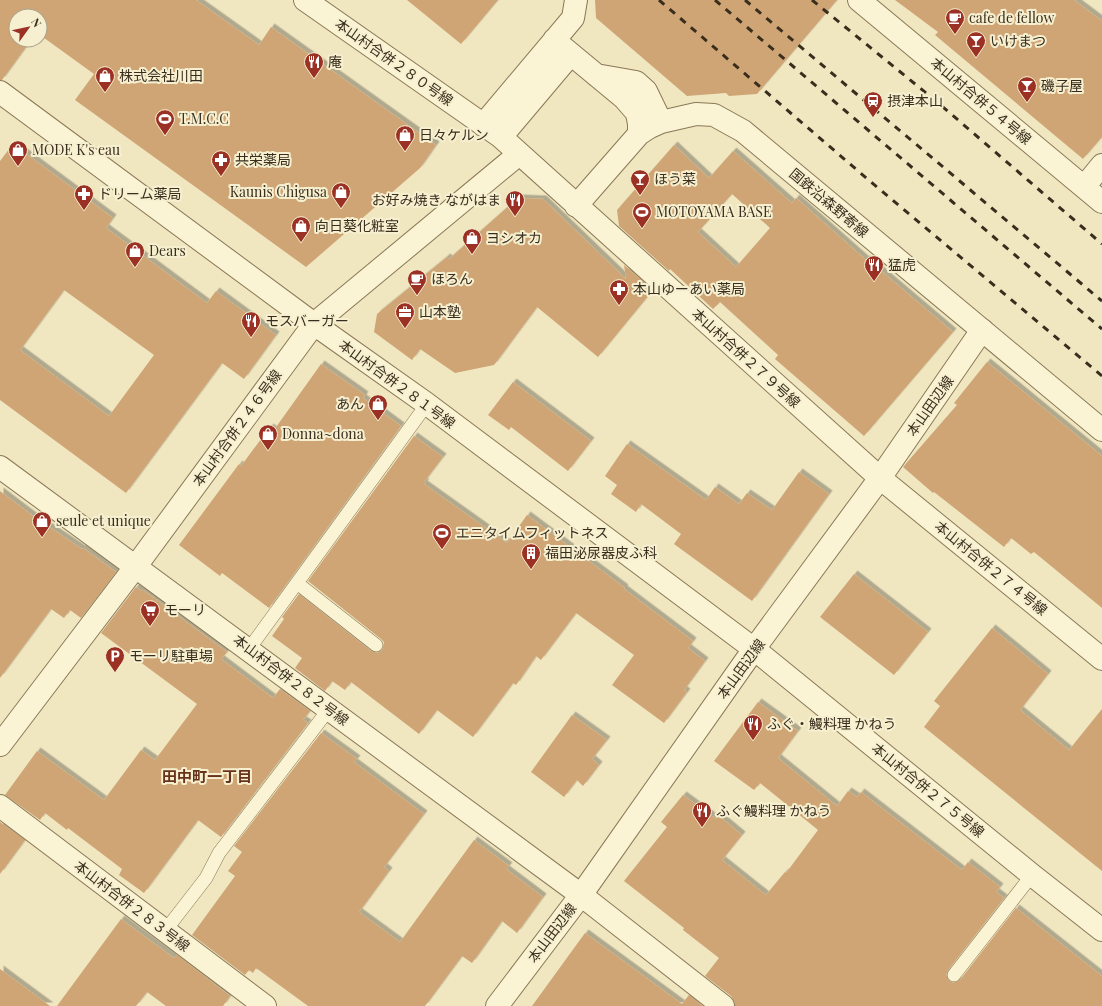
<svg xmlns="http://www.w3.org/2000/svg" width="1102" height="1006" font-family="'Playfair Display','Noto Sans JP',serif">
  <defs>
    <filter id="shadow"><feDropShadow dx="3.5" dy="-3.5" stdDeviation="0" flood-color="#0004"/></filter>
  </defs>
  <rect width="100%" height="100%" fill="#f0e7c1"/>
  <!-- building -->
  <path fill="#d0a575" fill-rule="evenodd" filter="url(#shadow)" d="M0,0H196L259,45L271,27L436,145L420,168L306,267L75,100L94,74L40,35V16H16V40H31L2,80H0Z
    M407,0H498L461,44Z
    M595,0H837L757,94L729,96L726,93L687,96L596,18Z
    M895,0H1074L1102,21V137L1083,159L935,35L938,32Z
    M13,144L113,218L106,228L207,303L216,291L276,335L244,379L222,363L126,493L0,400V161ZM64,290L154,355L109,416L20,350Z
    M674,145L709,178L733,151L792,203L796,198L866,260L867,259L953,332L864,436L775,359L778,355L720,302L713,309L670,269L669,271L619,226L617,210ZM732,194L770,228L736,267L698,232Z
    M518,198L543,199L626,279L624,265L653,290L598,357L537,307L494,365L455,373L420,349L412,360L374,332L377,314L447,257L449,259Z
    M987,362L1102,456V608L1034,552L1031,554L1011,538L1004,547L934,492L933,493L903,467L957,405L954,403Z
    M321,364L365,395L363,398L401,426L269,608L222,573L220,576L179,545L239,464L241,466L270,427L274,430Z
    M513,382L591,441L568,471L511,427L509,430L488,415Z
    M414,436L443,457L424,482H426L424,484L507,543L527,515L625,588L624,589L693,641L688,648L705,661L684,690L687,692L664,723L612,685L634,655L576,613L541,660L536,656L516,685L513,683L473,737L437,710L419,734L351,682L345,690L332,681L325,691L295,668L302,658L272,636L284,619L282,617L299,594L371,651L379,653L382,650L384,642L381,639L308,581Z
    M627,444L706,500L715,487L739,504L747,493L772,510L799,472L829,494L752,601L674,544L681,534L641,504L636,512L611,494L617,485L605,476Z
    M0,491L33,516L82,549L83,548L116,572L81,618L70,610L64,618L51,609L0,678Z
    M854,574L928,632L894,675L820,617Z
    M136,587L141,591L143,590L227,652L221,659L273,698L280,689L310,711L303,720L308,723L221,837L198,820L144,893L119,875L122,869L68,828L67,830L45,813L40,820L5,795L37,751L104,800L141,750L155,760L197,704L101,633Z
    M992,628L1048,674L1020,710L1069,750L1102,709V871L924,727L940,706L934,701Z
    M758,702L798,731L778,758L837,806L848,791L857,797L861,792L962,870L968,862L1000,887L996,892L1004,898L948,970L946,974L949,981L953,983L960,980L1016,908L1102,976V1006H735L734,1001L731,996L705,976L719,958L683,930L684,928L624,881L667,827L661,822L683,795L716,819L718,815L742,835L722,860L766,895L785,872L786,873L818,830L760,783L754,790L714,761Z
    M572,715L607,740L592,759L599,765L583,786L577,780L564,797L531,772Z
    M321,733L357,759L354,762L424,814L384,867L389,871L359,912L400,942L474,840L509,866L506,869L543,897L517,933L502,921L472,963L462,956L425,1006H308L256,968L253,973L249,970L245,975L192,935L235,876L228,871L242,852L234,846Z
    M0,822L25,840L0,874Z
    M121,919L174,958L177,955L230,996L223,1006H166L147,992L136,1006H57Z
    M585,933L682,1004L689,995L703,1006H532Z
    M0,969L50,1006H0Z"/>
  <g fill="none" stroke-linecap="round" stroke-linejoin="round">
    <defs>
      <path id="service" d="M297,583L376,645
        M249,649L427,404
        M165,931L206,878L219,853L329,709
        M954,975L1032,875"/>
      <path id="minor" d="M305,0L501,137L880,478L1102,659
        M859,0L1102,202
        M554,40L624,98L637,113L639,124V134
        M596,75L636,82L646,91L661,122
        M483,125L573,18L576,0
        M501,137L571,54
        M1084,187L1102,165
        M576,206L639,134L650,127L661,122L696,114L714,115L743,131L1102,430
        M0,467L581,895L723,1006
        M0,806L265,1006"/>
      <path id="tertiary" d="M0,92L314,324L427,404L754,649L1032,875L1102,930
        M0,745L136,566L314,324L519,154
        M497,1006L581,895L754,649L880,478L982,330"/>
    </defs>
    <!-- service casing -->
    <use href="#service" stroke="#8a7857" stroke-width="14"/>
    <!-- minor casing -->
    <use href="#minor" stroke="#8a7857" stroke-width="24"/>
    <!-- tertiary casing -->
    <use href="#tertiary" stroke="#8a7857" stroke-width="24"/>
    <!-- service -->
    <use href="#service" stroke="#faf3d4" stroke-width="13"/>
    <!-- minor -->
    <use href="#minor" stroke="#faf3d4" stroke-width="22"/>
    <!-- tertiary -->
    <use href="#tertiary" stroke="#faf3d4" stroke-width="22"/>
    <!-- rail -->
    <path stroke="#392d1d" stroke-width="3" stroke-dasharray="7 7" stroke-linecap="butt" d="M659,0L871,182L1102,376
      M715,0L1102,329
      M745,0L1102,301
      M812,0L936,101L1102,244"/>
  </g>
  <!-- icons -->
  <defs>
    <symbol id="cafe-pin" viewBox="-11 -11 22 30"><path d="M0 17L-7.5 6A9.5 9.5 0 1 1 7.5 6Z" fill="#9b3125" stroke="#f7f0d0"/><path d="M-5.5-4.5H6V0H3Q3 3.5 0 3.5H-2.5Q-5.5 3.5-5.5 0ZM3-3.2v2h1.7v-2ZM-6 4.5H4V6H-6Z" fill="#fff"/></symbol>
    <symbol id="bar-pin" viewBox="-11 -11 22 30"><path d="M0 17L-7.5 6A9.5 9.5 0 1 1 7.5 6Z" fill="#9b3125" stroke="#f7f0d0"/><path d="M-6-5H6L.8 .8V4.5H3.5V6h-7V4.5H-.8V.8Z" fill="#fff"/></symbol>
    <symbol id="restaurant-pin" viewBox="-11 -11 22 30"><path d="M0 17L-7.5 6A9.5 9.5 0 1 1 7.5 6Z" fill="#9b3125" stroke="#f7f0d0"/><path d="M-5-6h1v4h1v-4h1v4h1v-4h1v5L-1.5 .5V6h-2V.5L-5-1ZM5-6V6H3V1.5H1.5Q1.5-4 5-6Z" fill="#fff"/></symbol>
    <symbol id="shop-pin" viewBox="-11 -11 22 30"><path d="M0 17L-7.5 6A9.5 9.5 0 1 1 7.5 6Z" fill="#9b3125" stroke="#f7f0d0"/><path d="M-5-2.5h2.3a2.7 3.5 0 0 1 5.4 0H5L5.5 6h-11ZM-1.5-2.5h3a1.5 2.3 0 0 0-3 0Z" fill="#fff"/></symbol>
    <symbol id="station-pin" viewBox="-11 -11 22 30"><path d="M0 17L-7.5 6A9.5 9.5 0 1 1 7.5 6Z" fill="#9b3125" stroke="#f7f0d0"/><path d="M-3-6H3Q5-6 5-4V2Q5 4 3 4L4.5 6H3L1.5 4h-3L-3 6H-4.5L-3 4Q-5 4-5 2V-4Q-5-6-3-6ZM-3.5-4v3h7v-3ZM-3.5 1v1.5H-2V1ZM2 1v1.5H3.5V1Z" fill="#fff"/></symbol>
    <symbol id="stadium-pin" viewBox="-11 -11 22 30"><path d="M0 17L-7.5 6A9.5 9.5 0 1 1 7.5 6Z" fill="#9b3125" stroke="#f7f0d0"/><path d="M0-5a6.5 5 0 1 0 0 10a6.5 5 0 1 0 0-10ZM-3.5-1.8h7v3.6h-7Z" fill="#fff"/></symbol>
    <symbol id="pharmacy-pin" viewBox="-11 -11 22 30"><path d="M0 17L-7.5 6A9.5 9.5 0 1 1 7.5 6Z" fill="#9b3125" stroke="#f7f0d0"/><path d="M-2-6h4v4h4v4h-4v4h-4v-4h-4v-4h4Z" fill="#fff"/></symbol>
    <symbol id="office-pin" viewBox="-11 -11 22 30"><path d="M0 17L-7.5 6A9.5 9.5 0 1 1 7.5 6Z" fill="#9b3125" stroke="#f7f0d0"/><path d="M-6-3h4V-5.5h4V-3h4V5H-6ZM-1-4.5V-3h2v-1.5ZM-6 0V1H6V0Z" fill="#fff"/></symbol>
    <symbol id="building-pin" viewBox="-11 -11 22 30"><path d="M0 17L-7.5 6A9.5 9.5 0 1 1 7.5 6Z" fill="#9b3125" stroke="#f7f0d0"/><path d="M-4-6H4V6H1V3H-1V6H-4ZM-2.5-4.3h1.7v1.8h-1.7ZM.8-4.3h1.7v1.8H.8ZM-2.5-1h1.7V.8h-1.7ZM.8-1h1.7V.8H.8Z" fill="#fff"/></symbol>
    <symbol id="supermarket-pin" viewBox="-11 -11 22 30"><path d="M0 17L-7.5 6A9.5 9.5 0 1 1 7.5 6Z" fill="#9b3125" stroke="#f7f0d0"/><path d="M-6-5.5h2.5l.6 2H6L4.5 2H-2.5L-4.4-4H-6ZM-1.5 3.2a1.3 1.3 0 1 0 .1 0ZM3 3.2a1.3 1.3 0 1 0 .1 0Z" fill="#fff"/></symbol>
    <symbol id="parking-pin" viewBox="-11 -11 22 30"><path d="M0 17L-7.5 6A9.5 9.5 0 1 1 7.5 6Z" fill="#9b3125" stroke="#f7f0d0"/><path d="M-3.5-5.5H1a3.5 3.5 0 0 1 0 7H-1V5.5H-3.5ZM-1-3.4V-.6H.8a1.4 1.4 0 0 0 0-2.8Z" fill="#fff"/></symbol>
  </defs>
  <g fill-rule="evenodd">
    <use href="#cafe-pin" x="944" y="7" width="22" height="30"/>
    <use href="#bar-pin" x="965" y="30" width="22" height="30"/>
    <use href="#restaurant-pin" x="303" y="51" width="22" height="30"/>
    <use href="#shop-pin" x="94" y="65" width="22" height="30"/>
    <use href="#bar-pin" x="1016" y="75" width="22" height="30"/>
    <use href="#station-pin" x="862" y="90" width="22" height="30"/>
    <use href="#stadium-pin" x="154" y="108" width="22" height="30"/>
    <use href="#shop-pin" x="394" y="124" width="22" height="30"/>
    <use href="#shop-pin" x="7" y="139" width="22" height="30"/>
    <use href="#pharmacy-pin" x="210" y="149" width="22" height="30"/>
    <use href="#bar-pin" x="629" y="168" width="22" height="30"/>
    <use href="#shop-pin" x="330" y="181" width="22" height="30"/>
    <use href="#pharmacy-pin" x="73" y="183" width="22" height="30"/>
    <use href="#restaurant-pin" x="504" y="189" width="22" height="30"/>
    <use href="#stadium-pin" x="631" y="201" width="22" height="30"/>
    <use href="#shop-pin" x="290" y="215" width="22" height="30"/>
    <use href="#shop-pin" x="461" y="227" width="22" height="30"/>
    <use href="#shop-pin" x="124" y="240" width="22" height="30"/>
    <use href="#restaurant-pin" x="863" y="254" width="22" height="30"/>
    <use href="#cafe-pin" x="406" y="268" width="22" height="30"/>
    <use href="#pharmacy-pin" x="608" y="278" width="22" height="30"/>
    <use href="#office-pin" x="394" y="301" width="22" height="30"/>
    <use href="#restaurant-pin" x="240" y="310" width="22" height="30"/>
    <use href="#shop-pin" x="367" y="393" width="22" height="30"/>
    <use href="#shop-pin" x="257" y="423" width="22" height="30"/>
    <use href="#shop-pin" x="31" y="510" width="22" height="30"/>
    <use href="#stadium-pin" x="431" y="522" width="22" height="30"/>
    <use href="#building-pin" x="520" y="542" width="22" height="30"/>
    <use href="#supermarket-pin" x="139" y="599" width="22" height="30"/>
    <use href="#parking-pin" x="104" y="645" width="22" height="30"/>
    <use href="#restaurant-pin" x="742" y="713" width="22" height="30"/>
    <use href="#restaurant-pin" x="691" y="800" width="22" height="30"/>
  </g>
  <g text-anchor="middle" stroke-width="4" stroke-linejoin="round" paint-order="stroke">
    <!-- poi labels -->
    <g font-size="14" fill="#392d1d" stroke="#f7f0d0" text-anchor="start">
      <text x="969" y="23">cafe de fellow</text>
      <text x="990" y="46">いけまつ</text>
      <text x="328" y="67">庵</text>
      <text x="119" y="81">株式会社川田</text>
      <text x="1041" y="91">磯子屋</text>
      <text x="887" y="106">摂津本山</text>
      <text x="179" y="124">T.M.C.C</text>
      <text x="419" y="140">日々ケルン</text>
      <text x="32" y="155">MODE K's eau</text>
      <text x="235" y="165">共栄薬局</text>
      <text x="654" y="184">ほう菜</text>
      <text x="327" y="197" text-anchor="end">Kaunis Chigusa</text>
      <text x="98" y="199">ドリーム薬局</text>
      <text x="501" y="205" text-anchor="end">お好み焼き ながはま</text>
      <text x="656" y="217">MOTOYAMA BASE</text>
      <text x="315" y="231">向日葵化粧室</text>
      <text x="486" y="243">ヨシオカ</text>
      <text x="149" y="256">Dears</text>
      <text x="888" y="270">猛虎</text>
      <text x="431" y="284">ほろん</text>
      <text x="633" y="294">本山ゆーあい薬局</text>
      <text x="419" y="317">山本塾</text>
      <text x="265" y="326">モスバーガー</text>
      <text x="364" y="409" text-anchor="end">あん</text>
      <text x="282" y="439">Donna~dona</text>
      <text x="56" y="526">seule et unique</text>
      <text x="456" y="538">エニタイムフィットネス</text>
      <text x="545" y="558">福田泌尿器皮ふ科</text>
      <text x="164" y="615">モーリ</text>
      <text x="129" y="661">モーリ駐車場</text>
      <text x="767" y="729">ふぐ・鰻料理 かねう</text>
      <text x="716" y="816">ふぐ鰻料理 かねう</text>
    </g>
    <!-- street labels -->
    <g font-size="14" fill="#392d1d" stroke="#f7f0d0">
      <text transform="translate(394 62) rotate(35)" y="5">本山村合併２８０号線</text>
      <text transform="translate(981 101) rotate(40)" y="5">本山村合併５４号線</text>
      <text transform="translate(829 203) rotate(40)" y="5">国鉄沿森野寄線</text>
      <text transform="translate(746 358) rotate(42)" y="5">本山村合併２７９号線</text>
      <text transform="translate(397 384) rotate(36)" y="5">本山村合併２８１号線</text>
      <text transform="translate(930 406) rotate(-55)" y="5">本山田辺線</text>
      <text transform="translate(237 428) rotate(-54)" y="5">本山村合併２４６号線</text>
      <text transform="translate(991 568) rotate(39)" y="5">本山村合併２７４号線</text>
      <text transform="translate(741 669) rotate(-54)" y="5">本山田辺線</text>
      <text transform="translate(291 680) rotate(37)" y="5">本山村合併２８２号線</text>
      <text transform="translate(928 790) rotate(39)" y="5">本山村合併２７５号線</text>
      <text transform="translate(132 906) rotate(37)" y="5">本山村合併２８３号線</text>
      <text transform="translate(552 933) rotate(-53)" y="5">本山田辺線</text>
    </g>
    <!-- neighbourhood labels -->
    <g font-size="15" font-weight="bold" fill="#67331a" stroke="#f7f0d0">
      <text x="207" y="782">田中町一丁目</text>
    </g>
  </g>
  <!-- north arrow -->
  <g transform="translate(28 28) rotate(57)"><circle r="19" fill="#f7f0d0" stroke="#aba288"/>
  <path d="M0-3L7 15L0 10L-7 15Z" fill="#9b3125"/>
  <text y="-6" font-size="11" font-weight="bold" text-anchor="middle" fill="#392d1d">N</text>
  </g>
</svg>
